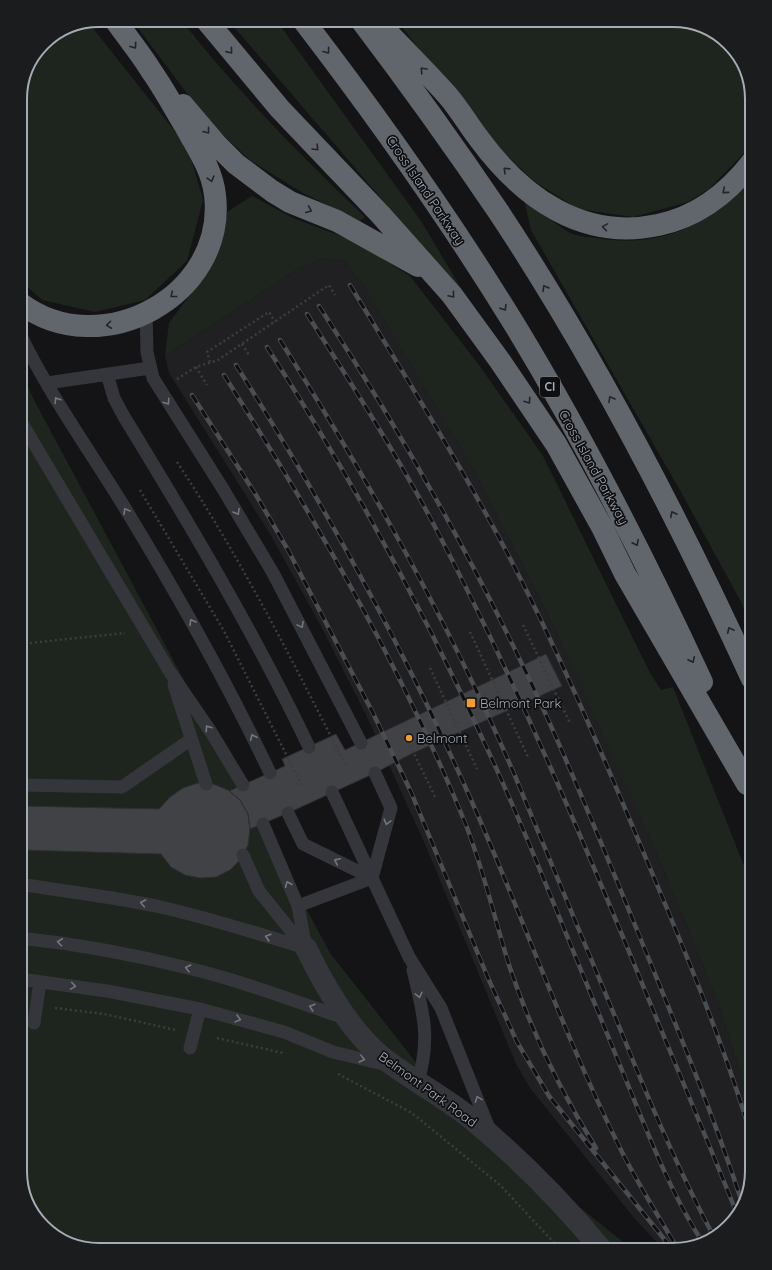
<svg xmlns="http://www.w3.org/2000/svg" width="772" height="1270" font-family="Quicksand,sans-serif">
  <rect width="100%" height="100%" fill="#141416"/>
  <!-- built -->
  <path fill="#202023" d="M325,258L344,261L363,285L474,470L557,633L606,737L652,842L716,997L752,1110V1171L741,1211L708,1242L673,1250H664L635,1219L530,1088L516,1064L425,844L367,717L322,628L270,534L169,373L165,356L301,267Z"/>
  <!-- green -->
  <path fill="#1e251e" d="M132,20H181C237,91 300,155 365,217L360,221L303,193L251,161L207,120Z
    M228,20H276L421,221L490,337L417,240Z
    M410,20H679L717,33L744,64L752,99V131L744,153L710,188L688,202L633,217L578,209L534,181L486,136L402,27Z
    M88,22L188,148L203,200L187,261L145,300L95,312L42,300L20,280V94L28,64L43,43L69,26Z
    M752,180V626L740,600L681,492L531,230L524,199C535,207 562,230 573,234C581,237 590,237 597,238C660,249 709,225 752,180Z
    M252,196L293,218L354,241L410,276L479,365L543,456L650,673L661,690L673,687L752,886V1110L716,997L652,842L557,633L474,470L363,285L344,261L325,258L301,267L165,356L169,323L190,295L221,246L227,212Z
    M20,369L33,398L330,953L444,1098L633,1250H94L55,1237L28,1206L20,1171Z"/>
  <!-- building -->
  <path fill="#404246" stroke="#2e2e32" d="M546,654L562,686L411,754L375,773L288,813L250,829L248,814L240,800L229,791L285,766L282,759L336,734L345,750Z
    M198,783L213,784L228,790L240,800L248,814L250,829L248,845L241,859L230,870L216,877L200,878L185,875L171,867L161,854L20,850V806L159,809L170,797L183,788Z"/>
  <g fill="none" stroke-linecap="round" stroke-linejoin="round">
    <!-- path -->
    <path stroke="#3b3d42" stroke-width="2.5" stroke-dasharray="2 3" stroke-linecap="butt" d="M242,344L249,355
      M210,362L207,352L269,312L275,322
      M196,367L207,385
      M177,379L196,367L218,360L329,285L335,295
      M177,462C242,560 294,664 347,768
      M20,474L23,473L20,466
      M140,490L224,631L303,788
      M523,625L570,723
      M470,632L528,757
      M20,644L125,633
      M430,668L477,769
      M408,741L436,799
      M55,1008L104,1014L176,1030
      M217,1038L283,1053
      M338,1074L412,1113L500,1185L561,1250"/>
    <!-- service -->
    <path stroke="#35363b" stroke-width="13" d="M146,313L147,352L153,378L223,489L273,573L361,743
      M20,334C48,392 86,445 120,500C174,588 225,678 270,773
      M107,374L114,398L123,415C189,523 254,632 309,747
      M47,383L150,368
      M20,420L170,672L211,732L243,785
      M174,685L206,784
      M375,773L391,808L372,878L409,957L441,1008L490,1131
      M20,785L122,787L190,740
      M332,792L372,878
      M288,813L303,844L372,878
      M263,824L298,906L306,948
      M243,855L259,891L304,947
      M20,884C68,892 117,897 165,908C212,919 259,934 306,948
      M298,906L372,878
      M20,938C77,944 132,954 188,968C242,981 294,1001 347,1019
      M413,970C423,1012 431,1038 418,1081
      M20,979L107,991L200,1009L284,1032L333,1052L387,1065
      M34,1023L40,982
      M190,1048L200,1009"/>
    <!-- minor -->
    <path stroke="#35363b" stroke-width="22" d="M306,948C324,985 350,1031 382,1057C411,1080 445,1097 474,1121C521,1160 563,1203 602,1250"/>
    <!-- motorway -->
    <path stroke="#61656c" stroke-width="22" d="M206,20L280,109L380,214L452,295L500,361L556,444L602,527L625,574L747,784
      M303,20C379,119 451,221 516,327C585,441 646,561 702,682
      M361,20C408,82 454,146 498,211C596,359 678,517 752,679
      M377,21C400,46 425,70 448,96C460,110 469,126 480,140C523,198 583,241 658,225C697,217 728,193 752,162
      M183,105L217,145L236,164L272,191L290,202L337,221L418,266
      M20,303C100,364 227,296 215,195C212,169 197,148 185,126C174,108 164,89 152,72C141,54 127,37 115,20"/>
    <defs>
      <path id="rail" d="M350,285C406,378 463,468 513,564C564,663 607,765 650,868C687,956 725,1047 752,1139
        M319,306C402,433 477,566 541,704C575,778 606,854 637,930C674,1021 713,1112 743,1206
        M307,314C351,383 396,453 434,525C517,683 586,846 653,1010C681,1078 710,1146 737,1214
        M280,340C368,480 450,624 515,776C551,861 585,946 621,1031C649,1101 678,1170 714,1237
        M267,347C371,508 459,676 533,853C564,928 595,1004 626,1080C649,1136 670,1192 703,1243
        M236,365C323,503 402,644 468,793C521,911 563,1034 621,1150C638,1184 658,1216 678,1249
        M224,375C314,517 400,664 464,820C483,867 494,917 509,965C531,1031 559,1089 596,1148
        M192,395L256,495L288,550L373,713L411,792L488,978L517,1042L549,1096L673,1250"/>
    </defs>
    <!-- rail casing -->
    <use href="#rail" stroke="#4a4d52" stroke-width="4.5"/>
    <!-- rail -->
    <use href="#rail" stroke="#0f0f11" stroke-width="3" stroke-dasharray="9" stroke-linecap="butt"/>
  </g>
  <!-- one-way arrows -->
  <defs><path id="oneway-chevron" d="M-2-3.5L2.5 0L-2 3.5" fill="none" stroke-width="1.6" stroke-linecap="round" stroke-linejoin="round"/></defs>
  <g stroke="#242428">
    <use href="#oneway-chevron" transform="translate(134 46) rotate(54)"/>
    <use href="#oneway-chevron" transform="translate(230 51) rotate(51)"/>
    <use href="#oneway-chevron" transform="translate(327 51) rotate(53)"/>
    <use href="#oneway-chevron" transform="translate(423 70) rotate(-133)"/>
    <use href="#oneway-chevron" transform="translate(207 131) rotate(52)"/>
    <use href="#oneway-chevron" transform="translate(316 148) rotate(46)"/>
    <use href="#oneway-chevron" transform="translate(506 170) rotate(-136)"/>
    <use href="#oneway-chevron" transform="translate(211 179) rotate(74)"/>
    <use href="#oneway-chevron" transform="translate(725 191) rotate(140)"/>
    <use href="#oneway-chevron" transform="translate(309 210) rotate(23)"/>
    <use href="#oneway-chevron" transform="translate(605 227) rotate(-171)"/>
    <use href="#oneway-chevron" transform="translate(545 288) rotate(-121)"/>
    <use href="#oneway-chevron" transform="translate(173 295) rotate(141)"/>
    <use href="#oneway-chevron" transform="translate(452 295) rotate(50)"/>
    <use href="#oneway-chevron" transform="translate(504 308) rotate(58)"/>
    <use href="#oneway-chevron" transform="translate(109 325) rotate(172)"/>
    <use href="#oneway-chevron" transform="translate(611 399) rotate(-119)"/>
    <use href="#oneway-chevron" transform="translate(528 401) rotate(56)"/>
    <use href="#oneway-chevron" transform="translate(673 514) rotate(-117)"/>
    <use href="#oneway-chevron" transform="translate(636 543) rotate(63)"/>
    <use href="#oneway-chevron" transform="translate(730 630) rotate(-115)"/>
    <use href="#oneway-chevron" transform="translate(692 660) rotate(65)"/>
  </g>
  <g stroke="#73777f">
    <use href="#oneway-chevron" transform="translate(57 400) rotate(-122)"/>
    <use href="#oneway-chevron" transform="translate(167 402) rotate(56)"/>
    <use href="#oneway-chevron" transform="translate(126 511) rotate(-121)"/>
    <use href="#oneway-chevron" transform="translate(237 512) rotate(60)"/>
    <use href="#oneway-chevron" transform="translate(192 622) rotate(-120)"/>
    <use href="#oneway-chevron" transform="translate(301 625) rotate(62)"/>
    <use href="#oneway-chevron" transform="translate(208 728) rotate(-124)"/>
    <use href="#oneway-chevron" transform="translate(253 737) rotate(-115)"/>
    <use href="#oneway-chevron" transform="translate(387 822) rotate(105)"/>
    <use href="#oneway-chevron" transform="translate(337 861) rotate(-154)"/>
    <use href="#oneway-chevron" transform="translate(288 884) rotate(-113)"/>
    <use href="#oneway-chevron" transform="translate(143 903) rotate(-169)"/>
    <use href="#oneway-chevron" transform="translate(268 937) rotate(-163)"/>
    <use href="#oneway-chevron" transform="translate(60 942) rotate(-173)"/>
    <use href="#oneway-chevron" transform="translate(188 968) rotate(-166)"/>
    <use href="#oneway-chevron" transform="translate(73 986) rotate(9)"/>
    <use href="#oneway-chevron" transform="translate(419 995) rotate(76)"/>
    <use href="#oneway-chevron" transform="translate(312 1007) rotate(-161)"/>
    <use href="#oneway-chevron" transform="translate(238 1019) rotate(15)"/>
    <use href="#oneway-chevron" transform="translate(362 1059) rotate(14)"/>
    <use href="#oneway-chevron" transform="translate(478 1099) rotate(-111)"/>
  </g>
  <!-- markers -->
  <g fill="#f19b30" stroke="#0f0f11" stroke-width="1.5">
    <rect x="466" y="698" width="10" height="10" rx="2"/>
    <circle cx="409" cy="738" r="4"/>
  </g>
  <g text-anchor="middle" stroke-width="3.5" stroke-linejoin="round" paint-order="stroke">
    <!-- shield labels -->
    <rect fill="#0f0f11" stroke="#787d84" stroke-width="1" x="540" y="377" width="20" height="20" rx="3"/>
    <g font-size="12" font-weight="bold" fill="#a5acb6">
      <text x="550" y="391">CI</text>
    </g>
    <!-- street labels -->
    <g font-size="13" fill="#a5acb6" stroke="#0f0f11">
      <text transform="translate(426 190) rotate(56)" y="5">Cross Island Parkway</text>
      <text transform="translate(594 467) rotate(61)" y="5">Cross Island Parkway</text>
      <text transform="translate(428 1089) rotate(36)" y="5">Belmont Park Road</text>
    </g>
    <!-- poi labels -->
    <g font-size="13" fill="#a5acb6" stroke="#0f0f11" text-anchor="start">
      <text x="480" y="708">Belmont Park</text>
      <text x="417" y="743">Belmont</text>
    </g>
  </g>
  <!-- crop -->
  <path d="M0 0H772V1270H0ZM99 27H673A72 72 0 0 1 745 99V1171A72 72 0 0 1 673 1243H99A72 72 0 0 1 27 1171V99A72 72 0 0 1 99 27Z" fill="#1b1c1e" fill-rule="evenodd"/>
  <path fill="none" stroke="#a5acb6" stroke-width="2" d="M99 27H673A72 72 0 0 1 745 99V1171A72 72 0 0 1 673 1243H99A72 72 0 0 1 27 1171V99A72 72 0 0 1 99 27Z"/>
</svg>
